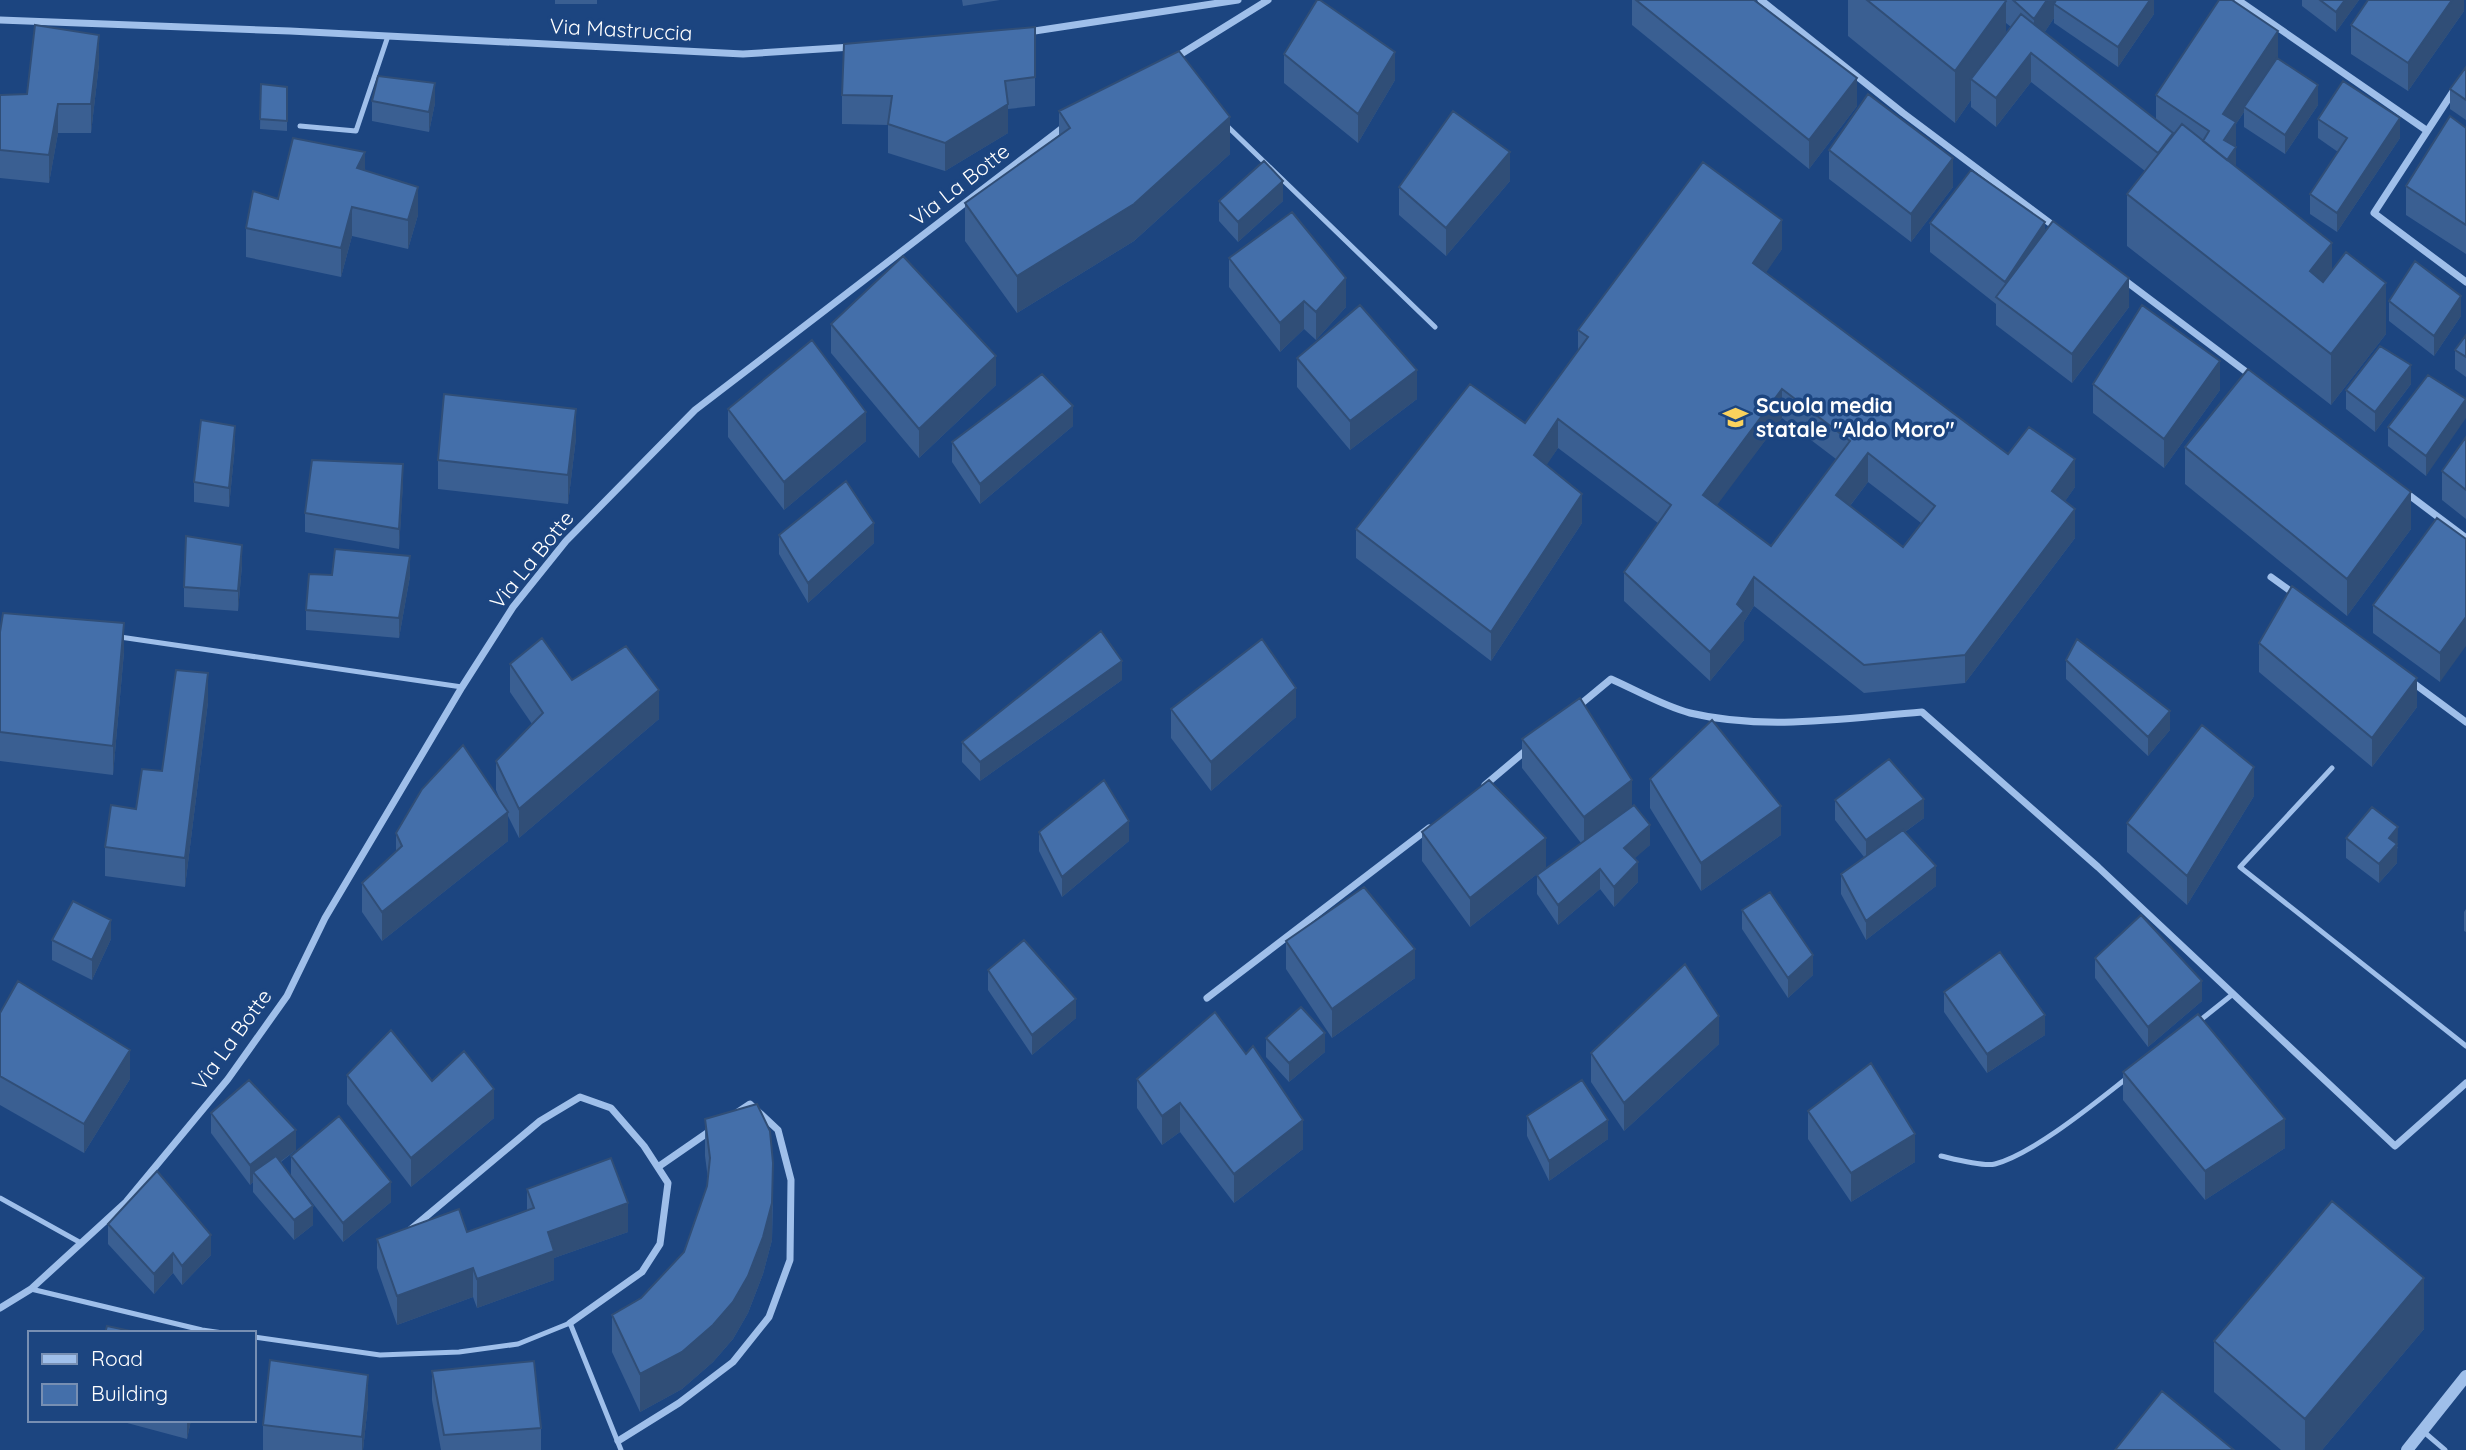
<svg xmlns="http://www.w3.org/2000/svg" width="2466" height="1450" font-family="Quicksand,sans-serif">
  <rect width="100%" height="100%" fill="#1c4580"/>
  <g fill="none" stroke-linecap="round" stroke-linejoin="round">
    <!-- service -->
    <path stroke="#9fbfea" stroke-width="5" d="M1225,124L1435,327
      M300,126L356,131L388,36
      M120,637L462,687
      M2332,768L2240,867L2466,1046
      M2198,1022L2233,994
      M1941,1156C1954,1159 1983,1167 1995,1164C2033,1154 2095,1103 2127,1078
      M0,1198L81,1243
      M31,1289L202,1330L223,1333
      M254,1337L380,1355L459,1352L518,1344L570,1323L621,1450
      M2424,1432L2445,1450"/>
    <!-- minor -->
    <path stroke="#9fbfea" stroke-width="7" d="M1761,0L1903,113L2058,229
      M2238,0L2426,130
      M0,20L290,31L743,54L852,47
      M1028,32L1238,0
      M1173,59L1268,0
      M2454,90L2374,213L2466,282
      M2123,279L2253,377
      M2405,492L2466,538
      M2271,577L2296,595
      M2412,682L2466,722
      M1576,708L1611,679C1636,690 1663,706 1690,713C1766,731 1845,718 1922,712L2098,867L2395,1146L2466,1083
      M1485,785L1530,747
      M1207,998L1429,828
      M658,1167L710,1131
      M410,1230L540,1121L580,1097L611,1108L644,1146L668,1183L660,1244L642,1272L570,1323
      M0,1308L31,1289L126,1202L228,1079L287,996L325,918L462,687L513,607L566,541L695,410L1065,126
      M618,1441L679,1403L733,1362L769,1317L790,1260L791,1180L778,1130L750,1104L738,1112"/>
    <!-- tertiary -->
    <path stroke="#9fbfea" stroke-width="12" d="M2407,1450L2466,1376"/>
  </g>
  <!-- wall -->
  <path fill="#3a5f92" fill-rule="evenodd" d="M555,0H597V4H555Z
    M962,0H1000L963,6Z
    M1632,0H1754L1857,106L1809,169L1632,25Z
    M1848,0H2154V14L2118,67L2054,23V18L2044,33L2156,120V95L2278,59L2318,105L2285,154L2244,127V112L2236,124V167L2332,270L2386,334L2331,405L2127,246V194L2145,171L2031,82L1996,127L1971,107V100L1955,123L1848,36ZM2006,23L2011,27L2006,33Z
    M2302,0H2359L2336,32L2302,6Z
    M2464,0V11L2408,91L2351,54V25Z
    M1035,27V106L1008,109V133L945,171L888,153V125L842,124V95Z
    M1284,54L1395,80L1358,143L1284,83Z
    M99,64L91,133H58L49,183L0,178V95L27,94Z
    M2466,67V120L2450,109V89Z
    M261,84L287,87V131L260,129Z
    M372,101L435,103L429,132L372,121Z
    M1059,111L1230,154L1134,241L1017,313L965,241V203L1059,136Z
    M2318,119L2400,138L2337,232L2310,214V194L2338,152L2318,138Z
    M2466,128V254L2406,215V186Z
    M1829,150L1953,187L1911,242L1829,179Z
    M365,171L418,215L408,249L352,236L341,277L246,257V228L278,199Z
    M1510,181L1446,256L1399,215V187Z
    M1219,201H1283L1238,242L1219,221Z
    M1930,223L2045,231L2129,307L2072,383L1996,325V304L1930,252Z
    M1782,249L1765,273L2008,454L2075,487L2065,501L2075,538L1965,683L1864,693L1754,606L1744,622V640L1710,681L1624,601V572L1658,523L1558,448L1546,465L1582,523L1491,661L1356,558V529L1525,423L1578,352V330ZM1782,418L1836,459L1771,546L1716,505ZM1868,482L1921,523L1903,547L1850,506Z
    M1229,258L1346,307L1316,340L1304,329L1280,352L1229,287Z
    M2389,301L2461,316L2434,356L2389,321Z
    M831,324L996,385L919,458L831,353Z
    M2466,335V377L2455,369V350Z
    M1297,358L1417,399L1350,450L1297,387Z
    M2093,384L2220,390L2164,468L2093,413Z
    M2411,384L2375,432L2346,409V390Z
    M2466,398L2426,476L2388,446V427Z
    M728,409L866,441L784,510L728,437Z
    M1073,426L980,504L952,462V442Z
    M2466,437V519L2442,500V471Z
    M576,438L568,504L438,489V460Z
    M235,446L229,507L194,502V482Z
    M2185,447L2411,529L2347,616L2185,484Z
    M403,483L399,549L305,532V513Z
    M779,535L874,543L808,603L779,554Z
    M2466,539L2440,682L2373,633V605Z
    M242,565L238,611L184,607V587Z
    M332,575L410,576L399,638L306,630V610Z
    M0,632L124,652L113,775L0,761Z
    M2259,643L2417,707L2372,767L2259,672Z
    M2066,660L2170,730L2148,756L2066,679Z
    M510,664L572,680L659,719L519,838L508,816V841L382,941L362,912V883L396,851V833L501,802L496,790V761L532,724L510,692Z
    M1122,680L980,781L962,762V742Z
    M208,702L185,887L105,876V847L136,809Z
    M1171,709L1296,717L1211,791L1171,738Z
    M1522,739L1632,806L1650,845L1634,858L1638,882L1614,907L1600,889L1558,925L1537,894V875L1581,843L1522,768Z
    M1650,779L1781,835L1701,891L1650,808Z
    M2254,796L2187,905L2127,852V823Z
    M1835,800L1924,818L1905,832L1936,886L1866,940L1841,894V874L1864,857L1835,820Z
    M1039,832L1129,841L1062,897L1039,851Z
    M1422,832L1546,867L1470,927L1422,861Z
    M2346,838L2398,847L2397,849V863L2379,883L2346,858Z
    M2466,909V932L2464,931V912Z
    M1742,910L1813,975L1788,998L1742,929Z
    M111,939L92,980L52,960V940Z
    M1286,941L1415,978L1332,1038L1286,969Z
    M2095,958L2202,1001L2148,1047L2095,978Z
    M988,970L1076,1018L1032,1055L988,990Z
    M1944,992L2045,1035L1987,1073L1944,1012Z
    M0,1013L130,1079L84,1153L0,1105Z
    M1266,1038L1325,1052L1289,1082L1266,1057Z
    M1719,1044L1624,1131L1591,1082V1053Z
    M2123,1072L2285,1148L2205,1200L2123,1100Z
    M347,1075L432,1081L494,1118L411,1187L347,1104Z
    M1137,1079L1303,1149L1234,1203L1180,1132L1162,1145L1137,1108Z
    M1808,1111L1915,1162L1851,1202L1808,1139Z
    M211,1113L296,1150L281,1162L291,1176V1156L391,1202L343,1242L293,1178L313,1225L294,1240L253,1192V1182L250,1185L211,1133Z
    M1527,1116L1608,1139L1549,1181L1527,1136Z
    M705,1119L773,1200L772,1240L763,1274L748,1313L733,1339L713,1362L682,1389L640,1412L612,1352V1315L641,1298L684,1252L707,1186L708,1179L705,1156Z
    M527,1189L628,1232L554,1258V1280L477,1308L473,1297L397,1325L377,1268V1239L467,1232L527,1210Z
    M108,1224L211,1255L182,1285L173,1273L154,1294L108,1244Z
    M2424,1329L2322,1450H2281L2214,1392V1341Z
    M432,1371L541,1428V1450H441L432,1400Z
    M368,1404L363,1450H263V1425Z
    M116,1420H191L187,1439Z"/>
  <!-- shaded-wall -->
  <path fill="#304e77" d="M2047,0H2066L2054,4V18L2034,48V19Z
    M2150,0H2154V14L2118,67V47Z
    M2345,0H2359L2336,32V12Z
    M2452,0H2464V11L2408,91V63Z
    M2006,1V52L1971,79V100L1955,123V71Z
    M2278,31V60L2244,107V112L2236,124V175L2223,194V114Z
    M99,35V64L91,133V104Z
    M1395,52V80L1358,143V114Z
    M2031,53V82L1996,127V98Z
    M1857,78V106L1809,169V140Z
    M435,83V103L429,132V112Z
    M2318,85V105L2285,154V135Z
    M58,104V133L49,183V155Z
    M1008,104V133L945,171V143Z
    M1230,117V154L1134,241L1017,313V276Z
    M2400,118V138L2337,232V213Z
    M365,152V181L357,168Z
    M1510,152V181L1446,256V228Z
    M1953,158V187L1911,242V214Z
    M1283,181V201L1238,242V222Z
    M418,187V215L408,249V220Z
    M352,207V236L341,277V248Z
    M1782,220V249L1753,292V263Z
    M2045,222V251L2005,303V282Z
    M2332,243V294L2310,271Z
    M1346,278V307L1316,340V312Z
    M2129,278V307L2072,383V354Z
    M2386,283V334L2331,405V354Z
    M2461,296V316L2434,356V336Z
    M1304,301V329L1280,352V323Z
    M996,356V385L919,458V429Z
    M2220,361V390L2164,468V439Z
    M2411,365V384L2375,432V412Z
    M1417,370V399L1350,450V421Z
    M1782,389V418L1703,524V495Z
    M2466,399V418L2426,476V456Z
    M1073,406V426L980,504V484Z
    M576,409V438L568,504V475Z
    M866,412V441L784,510V482Z
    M1558,419V448L1534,484V455Z
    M235,426V446L229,507V488Z
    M1868,453V482L1836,524V495Z
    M2075,459V487L2052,520V491Z
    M403,464V483L399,549V529Z
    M2411,492V529L2347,616V579Z
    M1582,494V523L1491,661V632Z
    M2075,509V538L1965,683V655Z
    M874,523V543L808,603V583Z
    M242,545V565L238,611V591Z
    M410,556V576L399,638V618Z
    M1754,577V606L1744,622V640L1710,681V652L1737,604Z
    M2466,617V646L2440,682V653Z
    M124,623V652L113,775V746Z
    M1122,661V680L980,781V762Z
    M208,673V702L185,887V858Z
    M2417,678V707L2372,767V738Z
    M1296,688V717L1211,791V762Z
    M659,690V719L519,838V809Z
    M2170,711V730L2148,756V737Z
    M2254,767V796L2187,905V876Z
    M1632,780V809L1584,846V817Z
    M1924,799V818L1866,860V840Z
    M1781,806V835L1701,891V863Z
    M508,812V841L382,941V912Z
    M1129,821V841L1062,897V877Z
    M1650,825V845L1624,868V848Z
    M2398,827L2397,863L2379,883V864L2389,838Z
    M1546,838V867L1470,927V898Z
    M1638,862V882L1614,907V887Z
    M1936,866V886L1866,940V921Z
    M1600,869V889L1558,925V905Z
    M111,920V939L92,980V960Z
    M1415,949V978L1332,1038V1009Z
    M1813,955V975L1788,998V978Z
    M2202,981V1001L2148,1047V1027Z
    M1076,999V1018L1032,1055V1035Z
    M2045,1015V1035L1987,1073V1054Z
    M1719,1016V1044L1624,1131V1103Z
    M1325,1033V1052L1289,1082V1063Z
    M130,1050V1079L84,1153V1124Z
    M494,1089V1118L411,1187V1158Z
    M1180,1103V1132L1162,1145V1116Z
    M2285,1119V1148L2205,1200V1171Z
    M1303,1120V1149L1234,1203V1174Z
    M1608,1120V1139L1549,1181V1161Z
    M296,1130V1150L258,1178L253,1172V1182L250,1185V1165Z
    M1915,1134V1162L1851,1202V1173Z
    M773,1163L772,1240L763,1274L748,1313L733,1339L713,1362L682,1389L640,1412V1374Z
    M391,1182V1202L343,1242V1223Z
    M628,1203V1232L554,1258V1280L477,1308V1279L548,1232Z
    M313,1206V1225L294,1240V1220Z
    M211,1235V1255L182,1285V1266Z
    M173,1253V1273L154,1294V1274Z
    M473,1268V1297L397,1325V1296Z
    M2424,1278V1329L2322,1450H2305V1419Z
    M368,1375V1404L363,1450H362V1437Z
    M187,1420H191L187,1439Z"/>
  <!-- building -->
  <path fill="#446faa" stroke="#304e77" stroke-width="2" fill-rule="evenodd" d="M1317,0H1320L1395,52L1358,114L1284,54Z
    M1636,0H1754L1857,78L1809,140Z
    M1867,0H2005L2006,1L1955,71Z
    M2013,0H2047L2034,19Z
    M2056,0H2150L2118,47L2054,4Z
    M2219,0H2232L2278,31L2223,114L2236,122L2224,140L2236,147L2227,160L2203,141L2209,131L2156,95Z
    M2320,0H2345L2336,12Z
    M2368,0H2452L2408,63L2351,25Z
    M2021,14L2173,133L2158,153L2031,53L1996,98L1971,79Z
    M35,25L99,35L91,104H58L49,155L0,150V95L27,94Z
    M1035,27V77L1005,81L1008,104L945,143L888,124L892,96L842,95L844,44Z
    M1179,51L1230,117L1134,204L1017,276L965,203L1070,128L1059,111Z
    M2277,58L2318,85L2285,135L2244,107Z
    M2466,67V100L2450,89Z
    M378,76L435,83L429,112L372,101Z
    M2343,81L2400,118L2337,213L2310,194L2347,138L2318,119Z
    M261,84L287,87V121L260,119Z
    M1868,94L1953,158L1911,214L1829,150Z
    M1453,111L1510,152L1446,228L1399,187Z
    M2450,116L2466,128V225L2406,186Z
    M2182,124L2332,243L2310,271L2323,282L2346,252L2386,283L2331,354L2127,194Z
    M293,138L365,152L357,168L418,187L408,220L352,207L341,248L246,228L253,191L278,199Z
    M1264,161L1283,181L1238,222L1219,201Z
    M1703,162L1782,220L1753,263L2008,454L2029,427L2075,459L2052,491L2075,509L1965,655L1864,665L1754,577L1737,604L1744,611L1710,652L1624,572L1671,505L1558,419L1534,455L1582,494L1491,632L1356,529L1470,384L1525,423L1588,337L1578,330ZM1782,389L1850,441L1771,546L1703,495ZM1868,453L1935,506L1903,547L1836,495Z
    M1971,170L2045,222L2005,282L1930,223Z
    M1292,212L1346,278L1316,312L1304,301L1280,323L1229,258Z
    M2053,221L2129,278L2072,354L1996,297Z
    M903,256L996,356L919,429L831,324Z
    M2415,261L2461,296L2434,336L2389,301Z
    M1360,305L1417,370L1350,421L1297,358Z
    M2142,305L2220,361L2164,439L2093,384Z
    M2466,335V357L2455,350Z
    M812,340L866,412L784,482L728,409Z
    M2380,346L2411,365L2375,412L2346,390Z
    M2248,369L2411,492L2347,579L2185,447Z
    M1042,374L1073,406L980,484L952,442Z
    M2428,375L2466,399L2426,456L2388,427Z
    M444,394L576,409L568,475L438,460Z
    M201,420L235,426L229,488L194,482Z
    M2466,437V490L2442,471Z
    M312,460L403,464L399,529L305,513Z
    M846,481L874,523L808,583L779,535Z
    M2437,518L2466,539V617L2440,653L2373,605Z
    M186,536L242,545L238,591L184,587Z
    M335,549L410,556L399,618L306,610L309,574L332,575Z
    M2292,586L2417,678L2372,738L2259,643Z
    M3,613L124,623L113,746L0,732V632Z
    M1101,631L1122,661L980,762L962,742Z
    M542,638L572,680L626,646L659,690L519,809L496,761L543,713L510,664Z
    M1262,639L1296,688L1211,762L1171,709Z
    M2077,639L2170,711L2148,737L2066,660Z
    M176,670L208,673L185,858L105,847L111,805L136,809L142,769L162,771Z
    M1580,698L1632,780L1584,817L1522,739Z
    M1712,720L1781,806L1701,863L1650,779Z
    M2202,725L2254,767L2187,876L2127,823Z
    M463,745L508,812L382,912L362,883L402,846L396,833L422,789Z
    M1889,759L1924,799L1866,840L1835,800Z
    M1104,780L1129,821L1062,877L1039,832Z
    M1489,780L1546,838L1470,898L1422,832Z
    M1634,805L1650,825L1624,848L1638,862L1614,887L1600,869L1558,905L1537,875Z
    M2372,807L2398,827L2389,838L2397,844L2379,864L2346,838Z
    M1903,830L1936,866L1866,921L1841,874Z
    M1364,887L1415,949L1332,1009L1286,941Z
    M1770,892L1813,955L1788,978L1742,910Z
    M73,901L111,920L92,960L52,940Z
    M2141,915L2202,981L2148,1027L2095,958Z
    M1024,940L1076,999L1032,1035L988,970Z
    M2000,952L2045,1015L1987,1054L1944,992Z
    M1685,964L1719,1016L1624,1103L1591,1053Z
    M18,981L130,1050L84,1124L0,1076V1013Z
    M1301,1007L1325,1033L1289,1063L1266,1038Z
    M1215,1012L1246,1054L1253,1046L1303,1120L1234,1174L1180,1103L1162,1116L1137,1079Z
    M2198,1014L2285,1119L2205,1171L2123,1072Z
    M391,1030L432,1081L464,1051L494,1089L411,1158L347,1075Z
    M1871,1063L1915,1134L1851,1173L1808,1111Z
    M249,1080L296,1130L250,1165L211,1113Z
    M1582,1080L1608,1120L1549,1161L1527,1116Z
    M757,1104L770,1131L773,1163L772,1203L763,1237L748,1276L733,1302L713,1325L682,1352L640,1374L612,1315L641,1298L684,1252L707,1186L710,1158L705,1119Z
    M339,1116L391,1182L343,1223L291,1156Z
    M276,1156L313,1206L294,1220L253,1172Z
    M611,1158L628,1203L548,1232L554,1251L477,1279L473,1268L397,1296L377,1239L459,1209L467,1232L534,1208L527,1189Z
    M157,1171L211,1235L182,1266L173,1253L154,1274L108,1224Z
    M2332,1201L2424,1278L2305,1419L2214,1341Z
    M107,1326L140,1333H105Z
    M270,1360L368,1375L362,1437L263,1425Z
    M534,1361L541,1428L444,1435L432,1371Z
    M2162,1391L2234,1450H2115Z"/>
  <!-- icons -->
  <defs>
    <symbol id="school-bare" viewBox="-9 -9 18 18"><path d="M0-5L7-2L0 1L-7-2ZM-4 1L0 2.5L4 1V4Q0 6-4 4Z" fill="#fad25d" stroke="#1c4580" stroke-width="2.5" paint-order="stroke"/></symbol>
  </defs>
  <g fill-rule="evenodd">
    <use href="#school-bare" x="1718" y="400" width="35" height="35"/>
  </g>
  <g text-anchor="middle" stroke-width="7" stroke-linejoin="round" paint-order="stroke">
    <!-- street labels -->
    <g font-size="21" fill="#fff" stroke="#1c4580">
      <text transform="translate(621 30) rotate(3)" y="7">Via Mastruccia</text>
      <text transform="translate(960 185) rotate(-38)" y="7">Via La Botte</text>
      <text transform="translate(532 560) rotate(-51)" y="7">Via La Botte</text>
      <text transform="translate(232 1040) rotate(-54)" y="7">Via La Botte</text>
    </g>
    <!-- poi labels -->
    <g font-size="21" font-weight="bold" fill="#fff" stroke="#1c4580" text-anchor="start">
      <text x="1756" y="413">Scuola media<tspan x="1756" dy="24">statale "Aldo Moro"</tspan></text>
    </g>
  </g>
  <!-- legend -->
  <rect x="28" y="1331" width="228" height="91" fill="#1c4580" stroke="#778fb3" stroke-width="2"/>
  <rect x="42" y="1354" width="35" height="10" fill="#9fbfea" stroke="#778fb3" stroke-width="2"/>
  <text x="91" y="1366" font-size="21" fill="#ffffff">Road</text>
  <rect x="42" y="1384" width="35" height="21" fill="#446faa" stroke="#778fb3" stroke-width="2"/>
  <text x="91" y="1401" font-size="21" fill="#ffffff">Building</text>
</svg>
